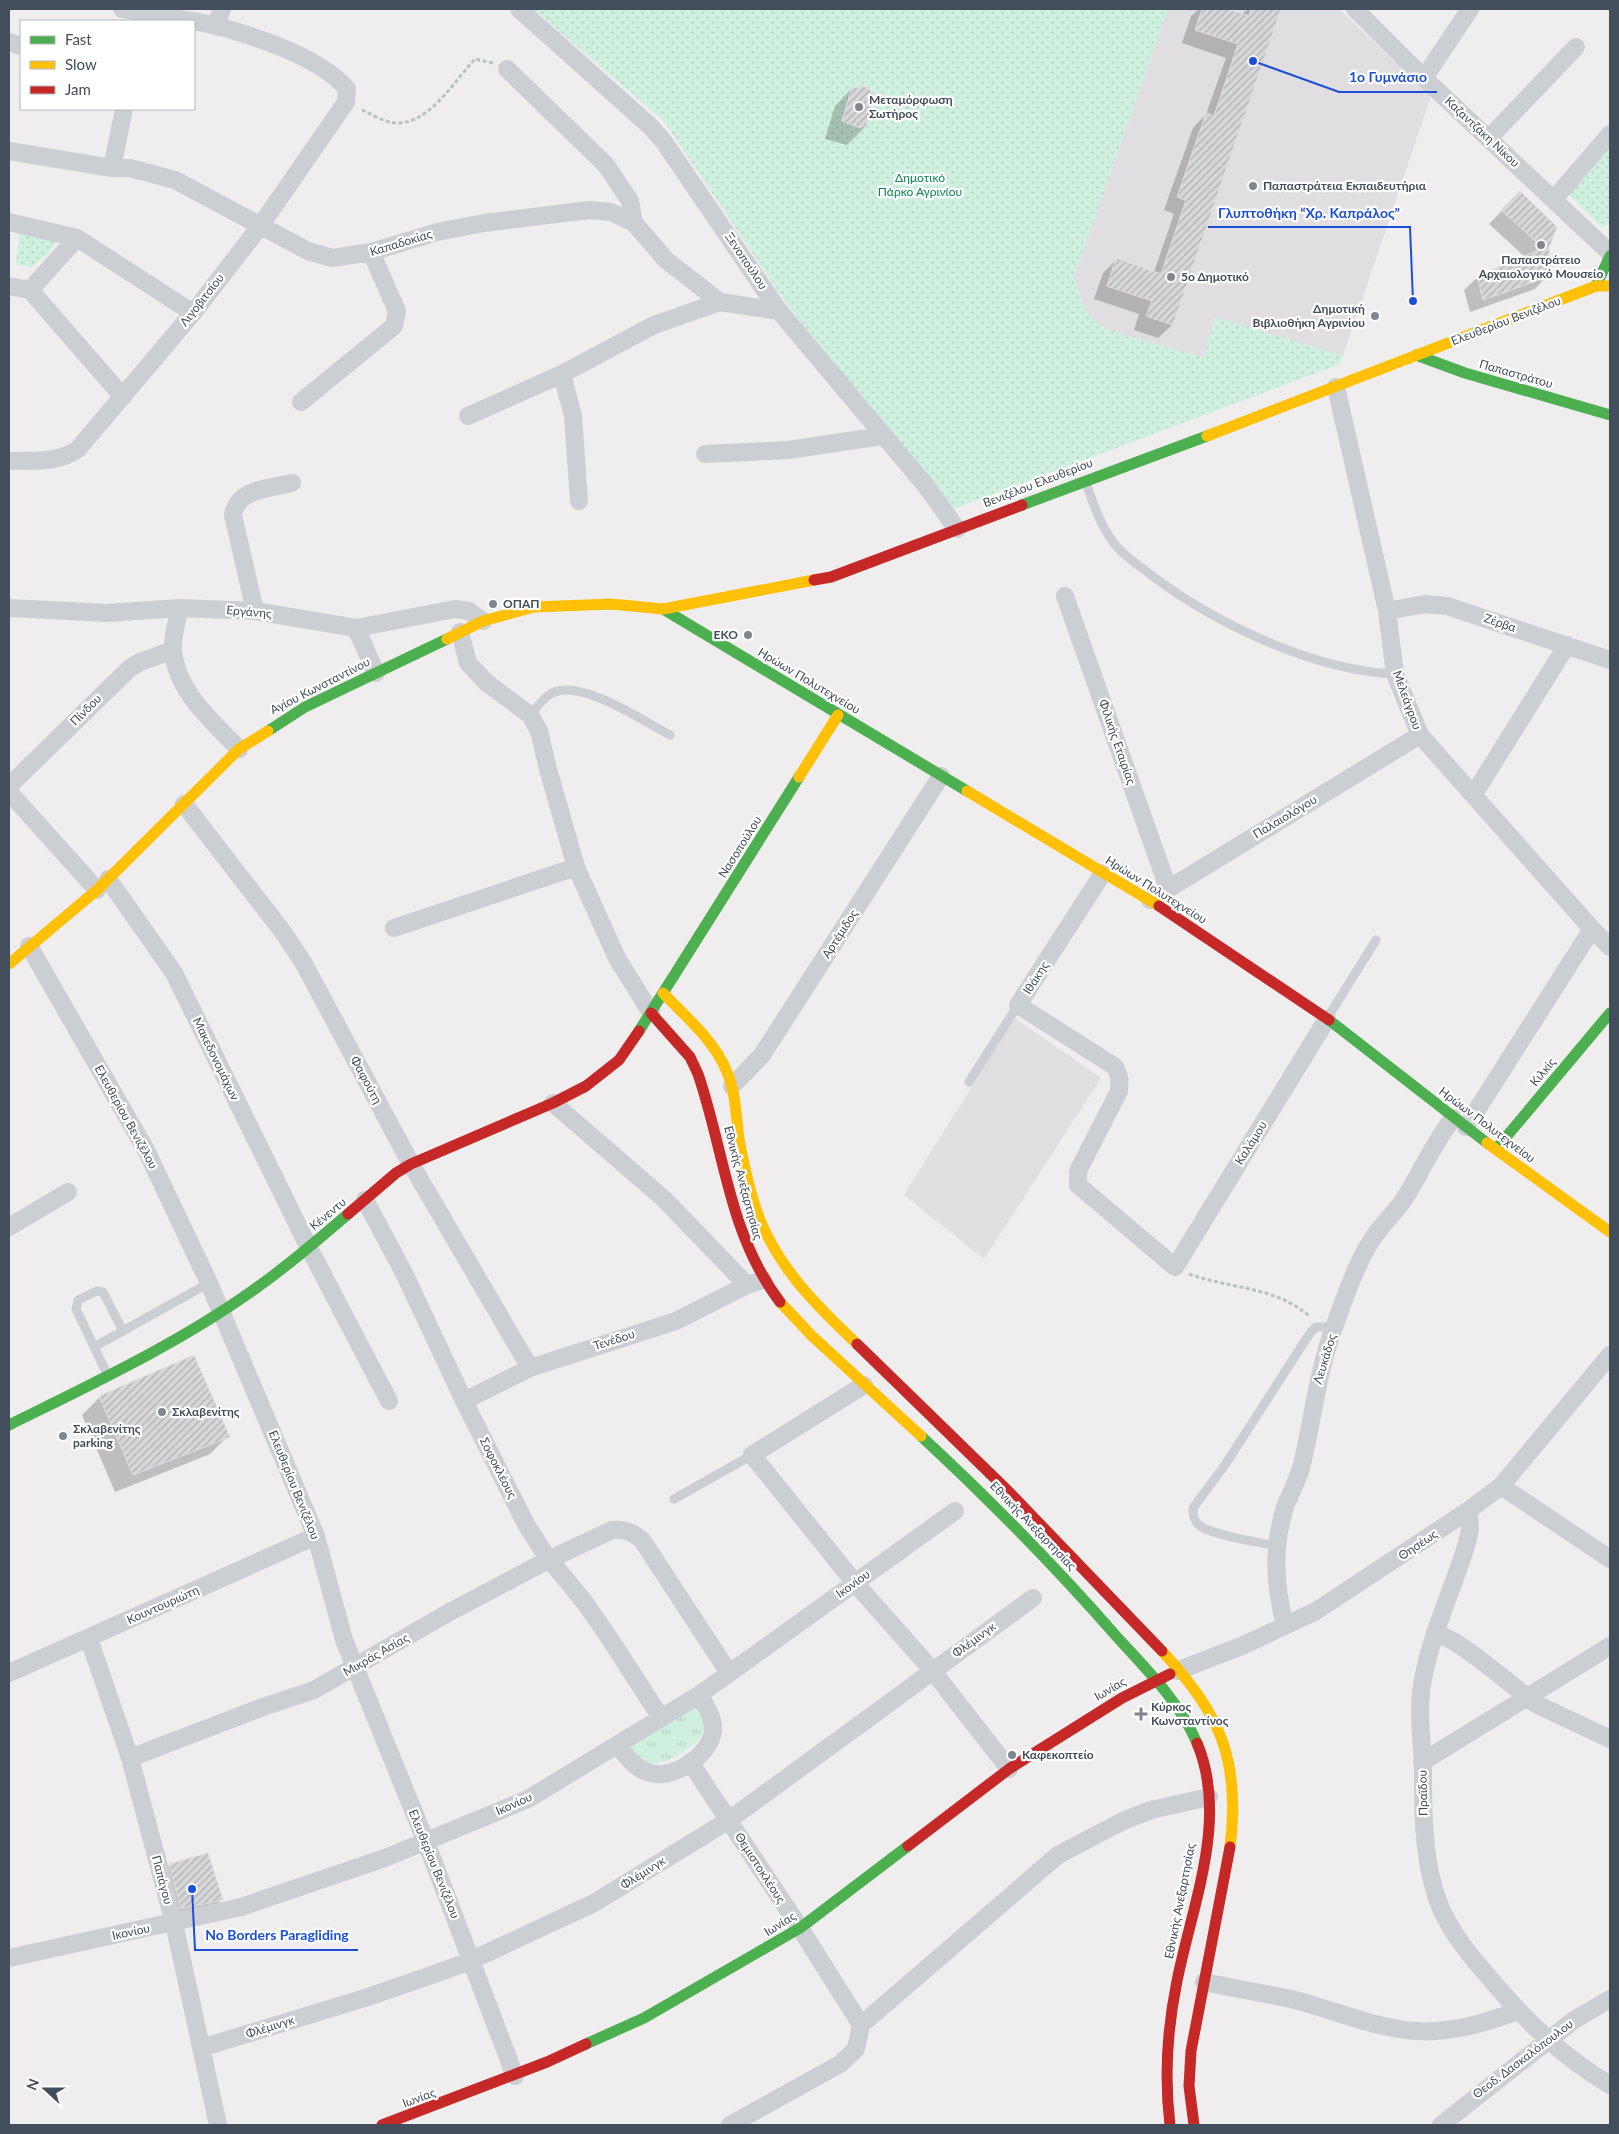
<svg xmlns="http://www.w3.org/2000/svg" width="1619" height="2134" font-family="Lato,sans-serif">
  <defs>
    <pattern id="grass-dots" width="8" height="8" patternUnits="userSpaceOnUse" patternTransform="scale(1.25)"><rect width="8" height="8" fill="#cff0de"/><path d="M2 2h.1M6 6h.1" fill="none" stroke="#b3cfc1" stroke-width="1.8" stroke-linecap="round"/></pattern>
    <pattern id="park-tufts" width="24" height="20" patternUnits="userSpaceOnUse" patternTransform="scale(1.25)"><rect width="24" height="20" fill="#cff0de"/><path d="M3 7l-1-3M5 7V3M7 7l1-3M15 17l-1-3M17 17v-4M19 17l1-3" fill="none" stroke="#b3cfc1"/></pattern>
    <pattern id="building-hatch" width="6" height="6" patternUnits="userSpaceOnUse" patternTransform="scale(1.25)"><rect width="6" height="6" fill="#d7d6d9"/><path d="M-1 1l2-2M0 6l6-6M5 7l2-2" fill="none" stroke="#b0b0b3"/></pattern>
  </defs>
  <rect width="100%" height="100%" fill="#efeded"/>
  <!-- education -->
  <path fill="#e0dee0" d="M1168,9H1339L1431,96L1343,356L1215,317L1203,358L1107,330L1093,322L1086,312L1074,276Z
    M1015,1018L1101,1078L984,1259L904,1195Z"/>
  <!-- grass -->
  <path fill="url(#grass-dots)" d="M533,9H1168L1074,276C1082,302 1083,315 1107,330L1203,358L1215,317L1343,356L1340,364L959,507L947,509L786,303L663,120Z
    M1610,136V224L1601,227L1565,191Z
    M20,230L54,238C57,250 39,260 31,267L16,265Z"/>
  <!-- park -->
  <path fill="url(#park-tufts)" d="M695,1707C700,1712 705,1715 705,1723C707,1742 664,1768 646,1763C639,1761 633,1753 630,1748Z"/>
  <!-- shadow -->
  <path fill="#0003" d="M1199,9H1223L1241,15L1248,9L1279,11L1172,325L1158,338L1134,330L1139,314L1094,299L1103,273L1116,260L1154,272L1174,214L1164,210L1193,128L1206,114L1226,58L1182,43L1191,16Z
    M862,86L874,94L865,127L847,145L825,139L835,106L852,88L858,90Z
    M1520,192L1547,248L1548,275L1535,289L1470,312L1464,290L1478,277L1525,257L1489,224Z
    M100,1397L228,1436L210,1454L115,1492L82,1415Z
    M170,1865L221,1900L208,1913L168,1922L157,1878Z"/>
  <!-- building -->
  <path fill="url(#building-hatch)" stroke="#e0dfe0" d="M1202,9H1227L1249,16L1251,9H1281L1173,325L1146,316L1152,301L1107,286L1116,258L1161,274L1186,200L1177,197L1206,113L1214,116L1238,44L1195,30Z
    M862,85L875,94L866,127L861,126L860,128L842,121L852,87L858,88Z
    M1520,191L1557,227L1549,248L1550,276L1483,300L1477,276L1543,248L1501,210Z
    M194,1355L230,1437L133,1475L99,1396Z
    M208,1853L223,1900L181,1909L169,1864Z"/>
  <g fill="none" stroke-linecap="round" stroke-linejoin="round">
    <!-- path -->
    <path stroke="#b6c4c1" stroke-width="3" stroke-dasharray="4 2.5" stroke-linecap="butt" d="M362,110C373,115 385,123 398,123C430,123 455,80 475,59L493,63
      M1189,1274C1230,1289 1275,1286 1309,1316"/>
    <!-- lane -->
    <path stroke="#cbced2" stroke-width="9" d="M1086,483C1093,502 1099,522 1111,539C1120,553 1137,564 1151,575C1216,624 1313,670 1395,674
      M530,715C537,708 543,697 552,693C580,678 645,722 670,735
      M1328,1017L1376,940
      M969,1082L1018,1005
      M94,1347L209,1283
      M108,1376L76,1309L78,1300L97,1291L103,1292L123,1331
      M674,1499L752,1455
      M1276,1546C1260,1542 1206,1535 1197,1523C1193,1518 1193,1514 1193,1508L1225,1465L1310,1333L1316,1327H1335"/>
    <!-- street -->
    <path stroke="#cbced2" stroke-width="18" d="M122,9L193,21
      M519,9L651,127L664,142L779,311L926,486L957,529
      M1355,9L1424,78L1610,253
      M216,25L222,9
      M9,42L21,46
      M507,69L606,165L630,201L634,223
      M1424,78L1470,9
      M1489,138L1576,47
      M9,151L112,168H130L175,180L308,251L332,258L371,252L437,232L484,223L589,210L611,212L634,223L666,260L720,302L779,311
      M112,168L124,109
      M1554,199L1610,134
      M9,222L77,238L193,313
      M9,286L30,290L123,397
      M30,290L77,238
      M562,374L573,416L579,501
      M1336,387L1387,611L1395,674L1420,735L1592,929L1610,947
      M301,402L394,326L397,311L371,252
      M468,416L562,374L654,325L720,302
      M705,454L788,450L882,436
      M9,461C33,460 57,464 78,449L193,313L261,225L346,102L347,89C318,54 238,30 194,21
      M1065,596L1168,888
      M9,608L107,613L180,608L255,611L356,628L455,609L469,611L483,621
      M180,608C177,621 172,636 173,650C176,691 212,721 239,749
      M255,611L233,515C237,489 270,488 292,483
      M1387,611L1425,604L1447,606L1610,660
      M356,628L376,673
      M460,632L468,663L487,683L530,715L539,731L548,769L576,867L617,958L651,1013
      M9,786L130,668L140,662L173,650
      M9,792L97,890
      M1474,794L1567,645
      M184,804L283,932L303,962L411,1164L530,1368
      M1103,873L1018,1005L1114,1066C1120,1075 1120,1081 1119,1091L1078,1171V1185L1175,1267L1327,1019
      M108,879L174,973L309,1248L389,1401
      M1150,900L1420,735
      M394,928L576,867
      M29,946L146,1150L209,1283L316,1536L344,1640L426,1842L515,2076
      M732,1086L762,1055L941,776
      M553,1103L664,1199L747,1285
      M1466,1127L1592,929
      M365,1200L404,1273L464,1401L527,1526L545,1554L586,1604L612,1642L661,1718
      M9,1227L68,1192
      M864,1385L752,1455L855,1583L932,1670L1009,1769
      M464,1401L530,1368L676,1321L747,1285L763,1280
      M1501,1486L1610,1559
      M1469,1510L1470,1530L1467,1543C1453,1589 1432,1632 1423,1679C1417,1709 1422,1739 1423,1769C1423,1810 1423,1850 1434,1889C1443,1922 1465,1950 1487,1975C1523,2018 1561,2056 1610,2085
      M1285,1626C1275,1584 1272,1550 1285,1507C1290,1494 1297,1482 1301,1468C1312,1425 1316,1381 1330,1339C1342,1306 1353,1270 1371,1241C1381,1224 1396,1213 1406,1196C1422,1170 1434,1143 1453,1118
      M1435,1632L1455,1642L1478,1658L1536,1704L1610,1739
      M89,1639L130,1758L174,1923L218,2125
      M1177,1671L1244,1645L1316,1611L1469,1510L1501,1486L1610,1355
      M9,1673L316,1536
      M618,1746C626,1756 634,1767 647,1772C671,1782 710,1756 713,1731C714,1718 706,1705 699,1695
      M130,1758L263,1707L314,1690L448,1613L550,1559L612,1530C625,1529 632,1532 642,1540L729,1673
      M690,1762L800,1928L861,2025
      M1422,1762L1610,1646
      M9,1958L241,1907L385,1858L528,1799L699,1695L955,1511
      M1204,1982C1233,1988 1262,1993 1291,1999C1336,2010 1389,2035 1436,2031C1465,2029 1490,2021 1518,2011
      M861,2025L1058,1855L1123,1821L1151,1810L1209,1797
      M201,2048L368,1997L443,1971L472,1960L594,1903L729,1820L1033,1598
      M730,2125L840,2064L856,2049L861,2025
      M1441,2125L1574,2020L1610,1999"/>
    <!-- fast -->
    <path stroke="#4caf50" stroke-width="11" d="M1596,286L1610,256
      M1416,355L1465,373L1610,415
      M1022,505L1207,436
      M663,609L967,791
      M268,731L305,707L447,639
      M1329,1020L1487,1143
      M639,1031L799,777
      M1496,1149L1610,1013
      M9,1425C94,1383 182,1342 259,1286C290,1264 319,1239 348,1214
      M921,1436C990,1500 1055,1566 1117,1637C1147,1670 1179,1701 1197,1743
      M586,2044L644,2018L800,1928L908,1846"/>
    <!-- slow -->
    <path stroke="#ffc107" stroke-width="11" d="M1207,436L1596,286H1610
      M447,639L483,621L534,607L611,604L663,609L814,580
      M799,777L838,715
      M967,791L1159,906
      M9,964L97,890L239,749L268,731
      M663,993C686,1017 714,1040 727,1072C736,1093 736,1117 739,1139C744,1166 750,1194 760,1220C781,1271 818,1307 857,1344
      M1487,1143L1610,1232
      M780,1302L812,1336L921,1436
      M1162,1651C1220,1714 1241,1760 1230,1847"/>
    <!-- jam -->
    <path stroke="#c62828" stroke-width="11" d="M814,580L831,577L1022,505
      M1159,906L1329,1020
      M651,1013L690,1057L698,1074C725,1153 728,1233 780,1302
      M348,1214L396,1173L411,1164L553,1103L586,1086L619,1060L639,1031
      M857,1344L1009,1492L1162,1651
      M908,1846L1009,1769L1122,1698L1170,1674
      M382,2125L547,2062L586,2044
      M1170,2125C1164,2076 1167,2030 1177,1981C1192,1905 1229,1819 1197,1743
      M1194,2125L1189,2086L1191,2051L1230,1847"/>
  </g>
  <!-- markers -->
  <g fill="#7f868f" stroke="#fff" stroke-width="2">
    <circle cx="859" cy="107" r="5"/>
    <circle cx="1253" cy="186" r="5"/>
    <circle cx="1541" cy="245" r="5"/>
    <circle cx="1171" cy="277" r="5"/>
    <circle cx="1375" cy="316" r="5"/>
    <circle cx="493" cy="604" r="5"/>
    <circle cx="748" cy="635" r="5"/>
    <circle cx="162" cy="1412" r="5"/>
    <circle cx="63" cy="1436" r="5"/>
    <path d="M1138.5 1706.5h5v5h5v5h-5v5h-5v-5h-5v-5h5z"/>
    <circle cx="1012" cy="1755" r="5"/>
  </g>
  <g text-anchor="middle" stroke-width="4.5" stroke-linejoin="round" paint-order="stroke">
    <!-- poi labels -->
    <g font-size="12" font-weight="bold" fill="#434e5c" stroke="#fff" text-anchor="start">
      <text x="869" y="104">Μεταμόρφωση<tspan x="869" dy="14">Σωτήρος</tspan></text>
      <text x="1263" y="190">Παπαστράτεια Εκπαιδευτήρια</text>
      <text x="1541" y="264" text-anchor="middle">Παπαστράτειο<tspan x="1541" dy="14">Αρχαιολογικό Μουσείο</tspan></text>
      <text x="1181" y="281">5ο Δημοτικό</text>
      <text x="1365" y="313" text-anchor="end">Δημοτική<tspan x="1365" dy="14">Βιβλιοθήκη Αγρινίου</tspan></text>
      <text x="503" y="608">ΟΠΑΠ</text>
      <text x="738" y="639" text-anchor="end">EKO</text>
      <text x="172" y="1416">Σκλαβενίτης</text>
      <text x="73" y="1433">Σκλαβενίτης<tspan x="73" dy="14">parking</tspan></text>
      <text x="1151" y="1711">Κύρκος<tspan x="1151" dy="14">Κωνσταντίνος</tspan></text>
      <text x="1022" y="1759">Καφεκοπτείο</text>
    </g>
    <!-- street labels -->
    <g font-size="12" fill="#434e5c" stroke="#fff">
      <text transform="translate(1482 132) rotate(43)" y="4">Καζαντζάκη Νίκου</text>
      <text transform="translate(401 243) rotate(-17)" y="4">Καπαδοκίας</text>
      <text transform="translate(746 261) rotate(56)" y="4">Ξενοπούλου</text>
      <text transform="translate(202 300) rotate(-52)" y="4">Λιγοβιτσίου</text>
      <text transform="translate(1506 321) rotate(-21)" y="4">Ελευθερίου Βενιζέλου</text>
      <text transform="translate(1516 374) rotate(16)" y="4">Παπαστράτου</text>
      <text transform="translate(1038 483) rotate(-21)" y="4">Βενιζέλου Ελευθερίου</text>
      <text transform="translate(249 612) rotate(5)" y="4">Εργάνης</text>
      <text transform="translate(1500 623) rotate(19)" y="4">Ζέρβα</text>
      <text transform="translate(809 681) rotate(31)" y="4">Ηρώων Πολυτεχνείου</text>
      <text transform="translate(320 686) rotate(-27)" y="4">Αγίου Κωνσταντίνου</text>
      <text transform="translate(1407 700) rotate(70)" y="4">Μελεάγρου</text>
      <text transform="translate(86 710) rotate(-45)" y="4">Πίνδου</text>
      <text transform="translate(1117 742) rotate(71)" y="4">Φιλικής Εταιρίας</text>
      <text transform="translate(1285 817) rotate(-31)" y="4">Παλαιολόγου</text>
      <text transform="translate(740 847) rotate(-58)" y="4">Νασοπούλου</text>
      <text transform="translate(1156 890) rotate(32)" y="4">Ηρώων Πολυτεχνείου</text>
      <text transform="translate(840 934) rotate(-57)" y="4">Αρτέμιδος</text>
      <text transform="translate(1036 978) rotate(-57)" y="4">Ιθάκης</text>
      <text transform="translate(216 1059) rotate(64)" y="4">Μακεδονομάχων</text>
      <text transform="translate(1543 1072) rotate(-50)" y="4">Κιλκίς</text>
      <text transform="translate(366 1080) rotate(62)" y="4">Φαφούτη</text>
      <text transform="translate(126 1117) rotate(61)" y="4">Ελευθερίου Βενιζέλου</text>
      <text transform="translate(1487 1125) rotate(37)" y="4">Ηρώων Πολυτεχνείου</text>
      <text transform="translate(1251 1143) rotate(-58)" y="4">Καλάμου</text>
      <text transform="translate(743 1183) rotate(75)" y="4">Εθνικής Ανεξαρτησίας</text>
      <text transform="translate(328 1214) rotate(-40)" y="4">Κένεντυ</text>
      <text transform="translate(614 1340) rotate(-18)" y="4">Τενέδου</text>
      <text transform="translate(1325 1359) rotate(-73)" y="4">Λευκάδος</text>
      <text transform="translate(498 1468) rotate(63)" y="4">Σοφοκλέους</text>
      <text transform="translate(294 1485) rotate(68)" y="4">Ελευθερίου Βενιζέλου</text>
      <text transform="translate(1033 1526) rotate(46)" y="4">Εθνικής Ανεξαρτησίας</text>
      <text transform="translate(1418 1545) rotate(-34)" y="4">Θησέως</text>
      <text transform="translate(853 1584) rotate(-36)" y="4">Ικονίου</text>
      <text transform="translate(163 1605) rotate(-24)" y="4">Κουντουριώτη</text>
      <text transform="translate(974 1640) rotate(-36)" y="4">Φλέμινγκ</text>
      <text transform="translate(376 1655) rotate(-30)" y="4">Μικράς Ασίας</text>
      <text transform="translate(1110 1689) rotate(-30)" y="4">Ιωνίας</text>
      <text transform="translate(1423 1793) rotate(-91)" y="4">Πραϊδου</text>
      <text transform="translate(514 1804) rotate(-24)" y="4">Ικονίου</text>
      <text transform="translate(434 1864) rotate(68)" y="4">Ελευθερίου Βενιζέλου</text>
      <text transform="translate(760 1868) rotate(57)" y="4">Θεμιστοκλέους</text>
      <text transform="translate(643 1873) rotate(-32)" y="4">Φλέμινγκ</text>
      <text transform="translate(162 1880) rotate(75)" y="4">Παπάγου</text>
      <text transform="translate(1180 1901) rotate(-79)" y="4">Εθνικής Ανεξαρτησίας</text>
      <text transform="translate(780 1924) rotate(-32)" y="4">Ιωνίας</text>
      <text transform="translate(131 1932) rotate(-12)" y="4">Ικονίου</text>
      <text transform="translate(270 2027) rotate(-17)" y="4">Φλέμινγκ</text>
      <text transform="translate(1523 2059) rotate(-37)" y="4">Θεοδ. Δασκαλόπουλου</text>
      <text transform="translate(419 2098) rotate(-20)" y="4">Ιωνίας</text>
    </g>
    <!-- park labels -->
    <g font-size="12" fill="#0c8451" stroke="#fff">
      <text x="920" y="182">Δημοτικό<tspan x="920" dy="14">Πάρκο Αγρινίου</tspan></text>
    </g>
  </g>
  <!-- callouts -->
  <path fill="none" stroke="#1d4ed8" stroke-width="2" d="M1253 61L1339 92H1437M1413 301L1410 227H1208M192 1889L195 1950H358"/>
  <g fill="#1d4ed8" stroke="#fff" stroke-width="2">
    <circle cx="1253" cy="61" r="5"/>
    <circle cx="1413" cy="301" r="5"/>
    <circle cx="192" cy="1889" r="5"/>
  </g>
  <g font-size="14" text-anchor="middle" font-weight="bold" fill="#1d4ed8" stroke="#fff" stroke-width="4.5" stroke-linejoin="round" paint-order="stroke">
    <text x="1388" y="82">1ο Γυμνάσιο</text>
    <text x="1309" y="218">Γλυπτοθήκη “Χρ. Καπράλος”</text>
    <text x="277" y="1940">No Borders Paragliding</text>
  </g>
  <!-- border -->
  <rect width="1619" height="2134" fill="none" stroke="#434e5c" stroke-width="20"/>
  <!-- legend -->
  <rect x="20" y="20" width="175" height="90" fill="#ffffff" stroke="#b4b8be"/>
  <rect x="30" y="36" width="25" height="8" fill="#4caf50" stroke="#b4b8be"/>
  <text x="65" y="45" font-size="15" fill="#434e5c">Fast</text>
  <rect x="30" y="61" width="25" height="8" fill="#ffc107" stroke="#b4b8be"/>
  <text x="65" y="70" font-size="15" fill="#434e5c">Slow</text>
  <rect x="30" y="86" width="25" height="8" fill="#c62828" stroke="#b4b8be"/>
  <text x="65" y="95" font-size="15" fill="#434e5c">Jam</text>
  <!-- north arrow -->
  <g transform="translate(45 2089) rotate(291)" stroke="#ffffff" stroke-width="4" paint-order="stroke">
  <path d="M0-4L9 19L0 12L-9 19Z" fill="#434e5c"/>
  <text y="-8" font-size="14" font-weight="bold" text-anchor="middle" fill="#434e5c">N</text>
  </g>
</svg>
